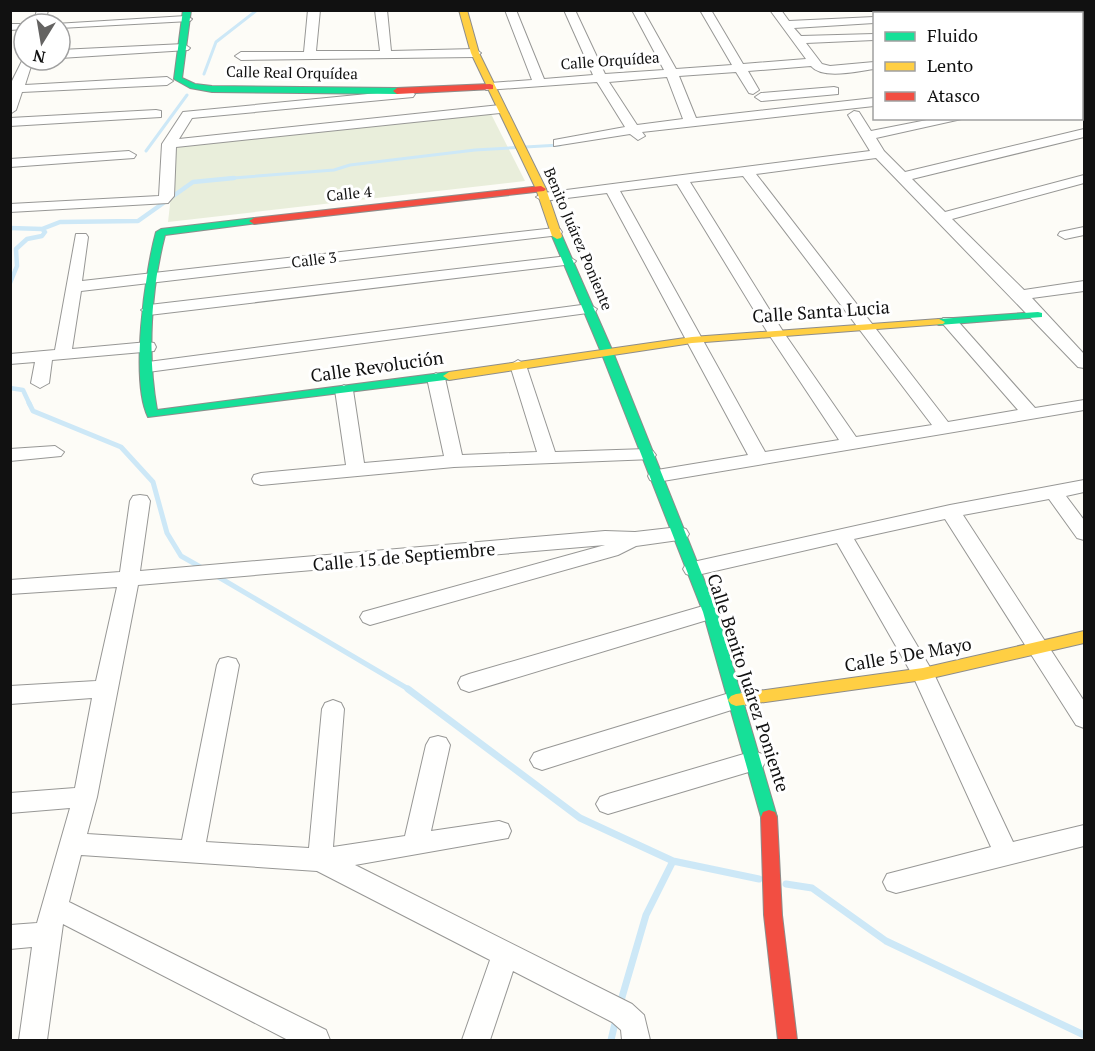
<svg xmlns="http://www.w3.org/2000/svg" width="1095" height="1051" font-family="'PT Serif',serif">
  <rect width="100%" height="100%" fill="#fdfcf7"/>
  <!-- cemetery -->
  <path fill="#e9eedb" d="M490,112L525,181L168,222L177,144Z"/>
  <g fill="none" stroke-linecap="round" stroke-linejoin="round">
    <!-- stream-far3 -->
    <path stroke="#cde8f7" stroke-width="3" d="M204,74L216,42L257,10
      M146,151L187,95
      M220,179L334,170L350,165L475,150L560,145"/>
    <!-- stream-far2 -->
    <path stroke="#cde8f7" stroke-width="4.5" d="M10,228L42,229L45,232L42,236L27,239L16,249L17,266L10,283
      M42,229L60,222L138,221L193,182L234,178
      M10,388L23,390L30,405"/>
    <!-- stream-far1 -->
    <path stroke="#cde8f7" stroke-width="5" d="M29,403L33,411L121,447L153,482L167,533L181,556L204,569
      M215,575L410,690"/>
    <!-- stream -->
    <path stroke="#cde8f7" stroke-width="7" d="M408,689L580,818L673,861L759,879
      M786,884L812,888L886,941L1084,1035
      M620,1004L646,915L673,861
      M611,1040L616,1019"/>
    <defs>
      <path id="street" d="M37,10H48L45,24H33Z
        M308,10H320L316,51H380L375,10H387L391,51L475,49L481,53L475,57L241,60L235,56L241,52H304Z
        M505,10H516L544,79L593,75L564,10H575L605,74L664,70L632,10H643L676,69L732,65L700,10H711L743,64L806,59L770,10H781L789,21L874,17V23L794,28L801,36L874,34V40L806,43L822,64L830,66L874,62V69C858,71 823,80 811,66L748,71L759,90L753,94L749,93L736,72L679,76L696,118L874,98V106L642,132L645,136L638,140L630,134L554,146V140L625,127L597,82L486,90L484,87L490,83L532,80ZM667,77L683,119L637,125L609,82Z
        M1007,10H1049L1042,14H1001Z
        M186,16L192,19L190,21L60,28V24H55Z
        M10,24H28H24V29L10,30Z
        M1084,43V51H1082V44Z
        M184,44L190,48L188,50L60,58V50Z
        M24,57V60H33L25,85L167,77L173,81L167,85L22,92L16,110L10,114V85Z
        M1084,75V83L1082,84V76Z
        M834,87L838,88V94L761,101L755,97L761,93Z
        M409,90L415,94L413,97L192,118L179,139L500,105L506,109L500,113L176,147L174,196L168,203L10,212V204L159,196L162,144L183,112Z
        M156,110L161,111V117L10,126V118Z
        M854,111L859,112L871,131L937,118H966L876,138L884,151L905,172L1084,129V137L912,179L945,212L1084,175V183L952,219L1024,290L1084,281V291L1032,298L1084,354V368L1078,367L876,158L756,174L948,422L1018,410L943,324L941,321L943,318H955L1035,408L1084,400V410L657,482L650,480L648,476L650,472L657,470L748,455L607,193L543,201L536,197L543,193L870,151L848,115ZM743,176L932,425L856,437L784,333L690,182ZM677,184L768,333L839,440L765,452L620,191Z
        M129,151L136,155L134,158L10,167V159Z
        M1084,227V235L1065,239L1058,235L1060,232Z
        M555,228L560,229L562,232L560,235L81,291L72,349L148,342L154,343L156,347L154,351L52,360L49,383L40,388L31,383L35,362L10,364V354L55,350L76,234H86L88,237L82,281Z
        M568,256L576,261L573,264L149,315L141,310L149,305Z
        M589,304L597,309L595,312L148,372L140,367L148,362Z
        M518,360L526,365L555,452L647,449L653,451L656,455L653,459L454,467L261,485L254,483L252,479L254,475L261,473L346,465L335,390L344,385L353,390L364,463L444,456L427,378L436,373L445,378L462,455L537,452L510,365Z
        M55,446L64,452L61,456L10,461V449Z
        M1084,480V492L1066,496L1084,520V540L1077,538L1049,499L963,515L1084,701V728L1076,725L945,519L854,539L934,674L1013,842L1084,825V846L896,893L887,890L883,882L887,874L991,847L913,676L837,543L693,576L686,574L683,569L686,564L693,562L950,505Z
        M140,495L147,496L150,501L140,571L605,531L635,532L679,527L686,529L689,534L686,539L636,546L618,555L370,625L363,622L360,617L363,612L605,545L138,585L97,797L87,834L182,840L217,665L220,659L228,657L236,659L239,665L206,842L309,848L322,709L325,703L333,700L341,703L344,709L333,847L405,836L426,745L430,738L438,736L446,738L450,745L431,831L499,821L508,824L511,831L508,838L355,865L632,1004L644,1015L650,1040H622L621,1030L612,1022L513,971L490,1040H462L490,960L317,871L81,855L69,902L326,1030L330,1040H288L63,924L47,1040H19L32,947L10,949V925L37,923L70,808L10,813V793L75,788L92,698L10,704V686L96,681L117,587L10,594V580L120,572L130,501L133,496Z
        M710,604L717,607L720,612L717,617L469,692L461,689L458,683L461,677L469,674Z
        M736,691L744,694L747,700L744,706L542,770L534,767L530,760L534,753L542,750Z
        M754,751L762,754L766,761L762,768L608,814L600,811L596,804L600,797L608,794Z"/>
      <path id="fast" d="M183,10H191L182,78L195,84L212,86L397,88L401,91L397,94L212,92L190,88L174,79Z
        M1079,10H1084V14H1081Z
        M254,218L259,221L258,223L165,235C151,290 147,353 157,410L449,372L453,373L455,376L453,379L148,417C130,381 145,272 156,232L161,229Z
        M557,233L562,236L613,352L717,612L777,817L775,822L769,824L763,822L761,817L703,612L601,352L552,236Z
        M1038,312L1042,313V317L939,325L933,322L939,319Z"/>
      <path id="slow" d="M459,10H467L479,53L546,189L562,236L561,238L557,239L552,236L536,189L471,53Z
        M939,319L945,322L943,324L692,343L449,380L443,376L449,372L692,337Z
        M1084,631V643L923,680L736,706L731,704L728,700L731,696L736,694L923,668Z"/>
      <path id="jam" d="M490,84L493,85V89L397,94L393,91L397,88Z
        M541,186L546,189L544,191L254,224L249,221L254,218Z
        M769,810L775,812L777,817L782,915L797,1040H778L764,915L761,817L763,812Z"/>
    </defs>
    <!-- street casing -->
    <use href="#street" stroke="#979795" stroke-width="2"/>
    <!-- fast casing -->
    <use href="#fast" stroke="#8e8d8b" stroke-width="2"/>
    <!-- slow casing -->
    <use href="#slow" stroke="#8e8d8b" stroke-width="2"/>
    <!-- jam casing -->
    <use href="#jam" stroke="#8e8d8b" stroke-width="2"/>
    <!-- street -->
    <use href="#street" fill="#fffffe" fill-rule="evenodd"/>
    <!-- fast -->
    <use href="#fast" fill="#16e098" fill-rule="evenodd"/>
    <!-- slow -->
    <use href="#slow" fill="#ffcf43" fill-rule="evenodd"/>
    <!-- jam -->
    <use href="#jam" fill="#f24e42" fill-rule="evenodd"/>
  </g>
  <g text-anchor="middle" stroke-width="6" stroke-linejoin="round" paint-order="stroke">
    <!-- far-street labels -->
    <g font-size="15" fill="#111" stroke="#fff">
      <text transform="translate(610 61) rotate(-4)" y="5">Calle Orquídea</text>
      <text transform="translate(292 73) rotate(1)" y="5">Calle Real Orquídea</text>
      <text transform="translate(349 194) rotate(-6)" y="5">Calle 4</text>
      <text transform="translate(578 239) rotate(67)" y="5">Benito Juárez Poniente</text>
      <text transform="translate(314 260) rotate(-7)" y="5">Calle 3</text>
    </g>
    <!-- street labels -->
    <g font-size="18" fill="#111" stroke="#fff">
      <text transform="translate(821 312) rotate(-4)" y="6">Calle Santa Lucia</text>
      <text transform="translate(377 367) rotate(-8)" y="6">Calle Revolución</text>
      <text transform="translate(404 557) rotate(-5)" y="6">Calle 15 de Septiembre</text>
      <text transform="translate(908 655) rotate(-10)" y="6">Calle 5 De Mayo</text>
      <text transform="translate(748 683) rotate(72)" y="6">Calle Benito Juárez Poniente</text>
    </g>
  </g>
  <!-- border -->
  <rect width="1095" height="1051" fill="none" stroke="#111111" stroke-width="24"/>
  <!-- legend -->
  <rect x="873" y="12" width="210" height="108" fill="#ffffff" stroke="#a0a0a0" stroke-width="1.5"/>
  <rect x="885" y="32" width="30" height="9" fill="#16e098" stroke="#a0a0a0" stroke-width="1.5"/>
  <text x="927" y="42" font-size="18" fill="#111111">Fluido</text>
  <rect x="885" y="62" width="30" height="9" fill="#ffcf43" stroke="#a0a0a0" stroke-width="1.5"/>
  <text x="927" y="72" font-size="18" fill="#111111">Lento</text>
  <rect x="885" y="92" width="30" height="9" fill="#f24e42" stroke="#a0a0a0" stroke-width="1.5"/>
  <text x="927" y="102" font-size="18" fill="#111111">Atasco</text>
  <!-- north arrow -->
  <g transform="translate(42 42) rotate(191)"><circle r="28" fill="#ffffff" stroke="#a0a0a0" stroke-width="1.5"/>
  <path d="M0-4.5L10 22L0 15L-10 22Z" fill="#646362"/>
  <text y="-9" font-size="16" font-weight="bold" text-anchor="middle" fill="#111111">N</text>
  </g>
</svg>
